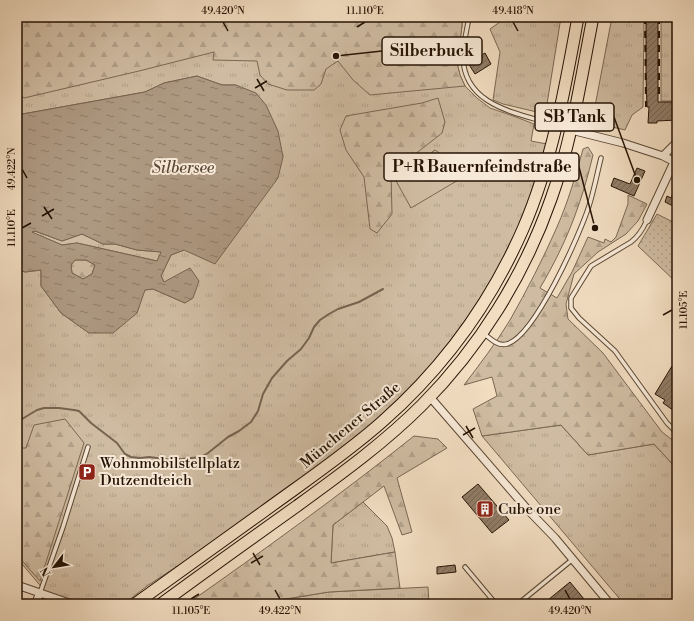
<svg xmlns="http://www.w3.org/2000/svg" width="694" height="621" font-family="'Libre Bodoni',serif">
  <defs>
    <pattern id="grass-tufts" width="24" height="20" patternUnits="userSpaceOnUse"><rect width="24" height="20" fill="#cfbba1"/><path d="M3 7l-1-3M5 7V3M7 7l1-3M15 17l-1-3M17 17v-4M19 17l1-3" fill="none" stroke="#b2a089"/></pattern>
    <pattern id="forest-firs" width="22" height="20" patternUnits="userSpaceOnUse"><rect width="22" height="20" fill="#cfbba1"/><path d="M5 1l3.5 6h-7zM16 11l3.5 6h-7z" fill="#b2a089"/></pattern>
    <pattern id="garden-dots" width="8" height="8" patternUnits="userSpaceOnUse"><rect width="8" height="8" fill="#cfbba1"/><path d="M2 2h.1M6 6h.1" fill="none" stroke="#b2a089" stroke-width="1.8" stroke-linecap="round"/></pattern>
    <pattern id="water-ripples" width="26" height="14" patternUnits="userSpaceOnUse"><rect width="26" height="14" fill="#ad9881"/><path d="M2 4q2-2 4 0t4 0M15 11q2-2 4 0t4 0" fill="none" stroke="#8d7b67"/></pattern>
    <pattern id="building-hatch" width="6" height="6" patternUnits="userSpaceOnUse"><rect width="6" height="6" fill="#907c66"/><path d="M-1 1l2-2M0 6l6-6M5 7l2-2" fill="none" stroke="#756452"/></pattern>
  </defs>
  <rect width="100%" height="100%" fill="#f2ddc1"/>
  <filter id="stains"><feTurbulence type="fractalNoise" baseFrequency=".005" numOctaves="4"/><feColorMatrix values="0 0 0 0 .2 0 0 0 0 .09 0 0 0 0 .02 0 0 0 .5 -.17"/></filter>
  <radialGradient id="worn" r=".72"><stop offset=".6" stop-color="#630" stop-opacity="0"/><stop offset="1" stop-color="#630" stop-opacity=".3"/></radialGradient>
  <!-- grass -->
  <path fill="url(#grass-tufts)" stroke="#7a6752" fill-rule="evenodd" d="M17,17H462V26L457,63L460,75L465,86L477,98L490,108L516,117L534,124L531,141L547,144L533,195L511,246L470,318L425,374L363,433L213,543L147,586L124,604H42L46,599L44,590L17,558V269L25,272L41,270V286L61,313L89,333L137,313L144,290L153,289L185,303L164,282L161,276L171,255L184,250L236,85H222L197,76L164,83L145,92L17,115ZM435,150L411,208L396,172L412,168Z
    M507,17H561L547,104L541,113L503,104L493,100L500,52L490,29Z
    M612,17H644L643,107L632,115L625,130L592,122Z
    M661,17H677V101H661Z
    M35,231L62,241L82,234L103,244H115L137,250L162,252L157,261L77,243L62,245L31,232Z
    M561,425L588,455L654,444L677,469V604H624L482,436Z
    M363,502L387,526L392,538L395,552L331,563L333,525Z
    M428,587L429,604H262L267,602L329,592Z"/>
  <!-- forest -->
  <path fill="url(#forest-firs)" stroke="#7a6752" d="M17,17H462V26L457,63L460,75L465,86L370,95L353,80L338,61L326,69L321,84L314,90H287L268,84L260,75L257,61L213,60L214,52L139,71L24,98L17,92Z
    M438,98L445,122L442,133L391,173L392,214L377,233L370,229L364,177L346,150L340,130L346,116L422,103Z
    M588,147L593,155C588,176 582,197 574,218C565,242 553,266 540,288L557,298L572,272L588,237L604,243L605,239L611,242L616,237L628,204V195L647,204L638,221L626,234L598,252L574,274L566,304L568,319L603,353L662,432L675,442L677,450V469L654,444L588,455L561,425L482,436L473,409L497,396L492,377L464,385C480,364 496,343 510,320C527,290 543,259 557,227C568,202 576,175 583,149Z
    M75,260H86L95,265L92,274L83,279L72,273L71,265Z
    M65,419L84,443L40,581L17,555V448H26L34,425Z
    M414,436L438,439L447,448L397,478L412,532L402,535L384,486L333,525L331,563L395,552L400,588L329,592L267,602L262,604H187C264,550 340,495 414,436Z"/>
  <!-- garden -->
  <path fill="url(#garden-dots)" stroke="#7a6752" d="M657,214L677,224V283L638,246Z"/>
  <!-- pitch -->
  <path fill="#cfbba1" stroke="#7a6752" d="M435,150L459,166L465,176L411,208L395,179L396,172L412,168Z"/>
  <!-- water -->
  <path fill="url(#water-ripples)" stroke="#77634f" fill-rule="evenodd" d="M197,76L222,85H236L256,93L266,105L278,131L283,157L278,178L215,264L184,250L171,255L161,276L164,282L190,268L199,281L193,298L185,303L153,289L145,290L137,313L113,333H89L61,313L41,286V270L25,272L17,269V115L145,92L164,83ZM35,231L62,241L82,234L103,244H115L137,250L161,252L157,261L77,243L62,245L32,232ZM75,260H86L95,265L92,274L83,279L72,273L71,265Z"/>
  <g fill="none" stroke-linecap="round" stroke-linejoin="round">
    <!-- stream -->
    <path stroke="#77634f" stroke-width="2" d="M17,420L22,419L37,410L44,408H59L74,410L79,411L91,423L117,443L125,454L131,457L140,458L149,457L172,460L201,457L208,453L228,437L239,431L251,422L258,411L263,394L272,378L287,361L301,349L309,338L314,327L320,320L329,314L338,309L359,302L383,289"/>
  </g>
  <!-- building -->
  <path fill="url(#building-hatch)" stroke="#261304" d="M646,17H658V102H677V120L657,121V123H648L649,107H647L646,77Z
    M485,53L491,64L475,74L468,63Z
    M637,168L645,171L634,196L611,186L614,178L630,184Z
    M677,185V208L665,202L667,196L671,198Z
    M672,366L677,369V413L663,403L665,400L655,394Z
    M478,484L509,520L492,533L462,497Z
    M455,565L456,572L437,574V567Z
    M570,582L584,599L582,601L578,604H543Z"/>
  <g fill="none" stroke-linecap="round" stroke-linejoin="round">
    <defs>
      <path id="lane" d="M469,17C467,30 463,44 463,57C464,107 519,113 555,125
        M647,220C643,229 639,236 631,242L591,266L571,298V308L579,318L615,351L667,423L677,433
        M483,333C490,338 498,347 507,344C535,336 580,234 589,206C594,190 597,174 601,158
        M465,567L496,604
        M40,593L63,527L88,447
        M518,604L573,559"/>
      <path id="street" d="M571,130L623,143L663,156L677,163
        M663,156L677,142
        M647,220L674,162
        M430,397L528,510L555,538L610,604
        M17,585L72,604
        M35,604L40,593"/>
      <path id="primary" d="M135,604C178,573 221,542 263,512C304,482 346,454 383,421C443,368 491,302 523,229C552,162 565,89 578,17
        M161,604C206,571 252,538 297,506C341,474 384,443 422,405C479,348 524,276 551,199C572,141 581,78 593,17"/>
    </defs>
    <!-- lane casing -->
    <use href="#lane" stroke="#594633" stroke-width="5.5"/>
    <!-- street casing -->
    <use href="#street" stroke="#594633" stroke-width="9"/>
    <!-- primary casing -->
    <use href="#primary" stroke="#261304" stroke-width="13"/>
    <!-- lane -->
    <use href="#lane" stroke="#f7e9d7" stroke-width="3.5"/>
    <!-- street -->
    <use href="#street" stroke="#f7e9d7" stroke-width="7"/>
    <!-- primary -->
    <use href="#primary" stroke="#f2ddc1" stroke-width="11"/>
    <!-- rail -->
    <path stroke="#261304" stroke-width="2" stroke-dasharray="7 7" stroke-linecap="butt" d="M645,17L646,107
      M659,17V101"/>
  </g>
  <!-- ticks -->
  <path fill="none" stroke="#261304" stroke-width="1.5" d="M223,22L228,31M513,22L518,31M357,27L365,22M257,79L264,91M255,88L267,81M22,169L27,178M44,207L52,219M42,216L54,209M22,228L31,223M663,315L672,310M466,426L473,438M463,435L475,428M253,553L260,565M251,563L263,556M275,590L280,599M565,590L570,599M191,599L199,594"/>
  <!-- icons -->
  <defs>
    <symbol id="parking-square" viewBox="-11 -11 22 22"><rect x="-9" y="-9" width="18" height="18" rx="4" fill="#8f2418" stroke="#f7e9d7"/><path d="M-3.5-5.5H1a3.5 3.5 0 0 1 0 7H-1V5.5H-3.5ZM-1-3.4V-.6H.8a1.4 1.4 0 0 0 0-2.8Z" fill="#fff"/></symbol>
    <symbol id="building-square" viewBox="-11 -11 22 22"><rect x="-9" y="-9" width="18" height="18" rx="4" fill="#8f2418" stroke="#f7e9d7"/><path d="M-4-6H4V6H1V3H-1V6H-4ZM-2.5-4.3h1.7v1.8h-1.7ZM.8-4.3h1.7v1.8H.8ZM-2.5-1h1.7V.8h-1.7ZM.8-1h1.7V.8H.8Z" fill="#fff"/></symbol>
  </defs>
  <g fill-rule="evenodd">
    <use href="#parking-square" x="77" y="462" width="20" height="20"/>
    <use href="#building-square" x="475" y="499" width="20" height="20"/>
  </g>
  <g text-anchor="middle" stroke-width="4" stroke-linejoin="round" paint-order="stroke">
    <!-- street labels -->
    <g font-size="15" fill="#261304" stroke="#f7e9d7">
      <text transform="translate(350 425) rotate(-40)" y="5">Münchener Straße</text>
    </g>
    <!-- poi labels -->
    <g font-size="15" fill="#261304" stroke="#f7e9d7" text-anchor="start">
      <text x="100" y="468">Wohnmobilstellplatz<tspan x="100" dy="17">Dutzendteich</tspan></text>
      <text x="498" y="514">Cube one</text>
    </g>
    <!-- water labels -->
    <g font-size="16" font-style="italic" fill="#5c4836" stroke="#f7e9d7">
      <text x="183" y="173">Silbersee</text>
    </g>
  </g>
  <!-- callouts -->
  <path fill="none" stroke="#261304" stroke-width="1.5" d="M336 56L382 51M637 180L614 117M595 228L579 167"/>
  <g fill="#261304" stroke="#f7e9d7" stroke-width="1.5">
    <circle cx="336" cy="56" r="4"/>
    <circle cx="637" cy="180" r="4"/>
    <circle cx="595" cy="228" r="4"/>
  </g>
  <g fill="#f7e9d7" stroke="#261304" stroke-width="1.5">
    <rect x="382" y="37" width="100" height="28" rx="4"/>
    <rect x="535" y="103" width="79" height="28" rx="4"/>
    <rect x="384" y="153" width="195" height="28" rx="4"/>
  </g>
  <g font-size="16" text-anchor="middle" font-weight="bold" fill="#261304">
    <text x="432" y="56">Silberbuck</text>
    <text x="575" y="122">SB Tank</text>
    <text x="482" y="172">P+R Bauernfeindstraße</text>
  </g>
  <!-- margin -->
  <rect width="694" height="621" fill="none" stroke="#f2ddc1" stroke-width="44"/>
  <!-- north arrow -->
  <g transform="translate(54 567) rotate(239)" stroke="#f7e9d7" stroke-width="3" paint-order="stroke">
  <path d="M0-3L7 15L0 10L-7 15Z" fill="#261304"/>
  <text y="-6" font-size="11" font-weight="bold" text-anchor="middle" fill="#261304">N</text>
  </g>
  <rect x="22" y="22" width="650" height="577" fill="none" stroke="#261304" stroke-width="1.5"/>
  <g font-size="10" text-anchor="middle" fill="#261304">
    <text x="223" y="14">49.420°N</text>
    <text x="365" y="14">11.110°E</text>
    <text x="513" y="14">49.418°N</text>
    <text transform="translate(11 169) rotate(-90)" y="4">49.422°N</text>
    <text transform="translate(11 228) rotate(-90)" y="4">11.110°E</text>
    <text transform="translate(683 310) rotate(-90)" y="4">11.105°E</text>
    <text x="191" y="614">11.105°E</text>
    <text x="280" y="614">49.422°N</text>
    <text x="570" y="614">49.420°N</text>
  </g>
  <rect width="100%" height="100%" filter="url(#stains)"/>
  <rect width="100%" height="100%" fill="url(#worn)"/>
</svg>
